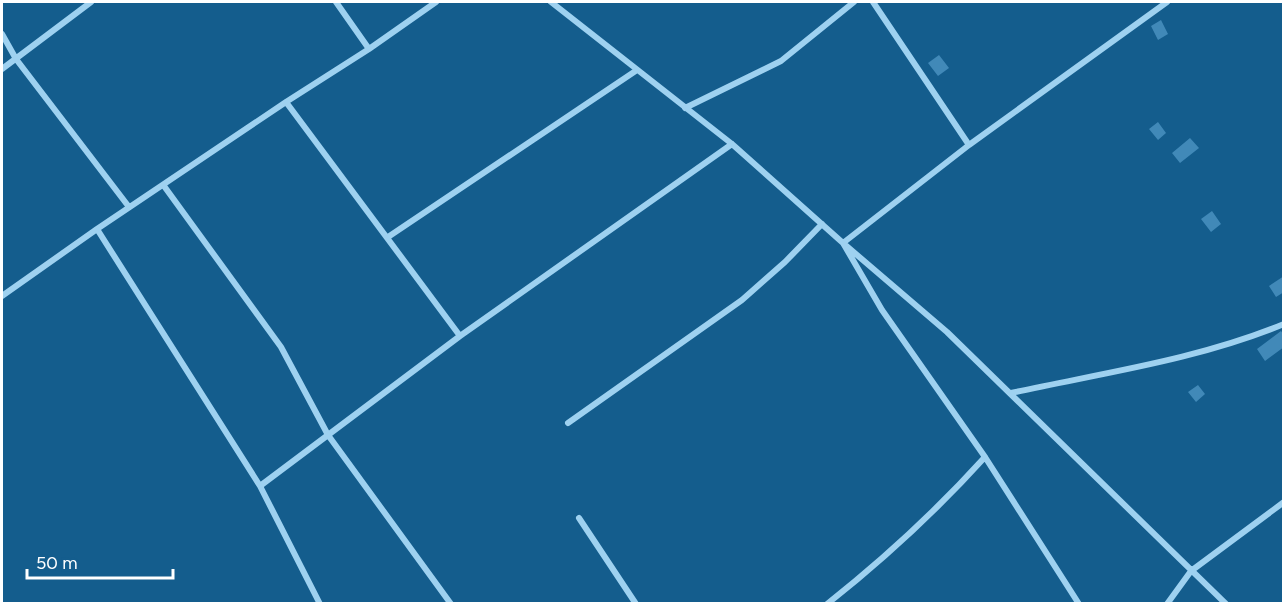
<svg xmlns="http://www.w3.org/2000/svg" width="1285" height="605" font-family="Figtree,sans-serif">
  <rect width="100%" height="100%" fill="#145d8d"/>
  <!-- building -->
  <path fill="#4189b8" d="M1161,20L1168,34L1158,40L1151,26Z
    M939,55L949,68L938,76L928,63Z
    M1158,122L1166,133L1158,140L1149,129Z
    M1190,138L1199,148L1180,163L1172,153Z
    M1212,211L1221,224L1211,232L1201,219Z
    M1284,276V292L1276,297L1269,286Z
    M1281,331L1284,335V347L1265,361L1257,349Z
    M1198,385L1205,394L1196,402L1188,392Z"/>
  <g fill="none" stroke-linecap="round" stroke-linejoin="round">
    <!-- street -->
    <path stroke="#9ed1f0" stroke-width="6" d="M336,2L369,49
      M551,2L732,144L843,243L947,332L1226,604
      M873,2L969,145
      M2,34L16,59L129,207
      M2,69L91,2
      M286,102L460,336
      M685,108L781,61L854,2
      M164,186L281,347L328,435L451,604
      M97,229L260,486L320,604
      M388,237L637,70
      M2,296L97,229L286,102L369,49L436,2
      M1011,393C1102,373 1197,360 1284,324
      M568,423L742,300L785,262L822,224
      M260,486L460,336L732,144
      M579,518L636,604
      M827,604C884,559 937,510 985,457
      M1079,604L985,457L882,310L843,243L969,145L1167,2
      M1167,604L1191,571L1284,502"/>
  </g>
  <!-- border -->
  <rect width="1285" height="605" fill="none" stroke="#ffffff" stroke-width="6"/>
  <!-- scale -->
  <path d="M27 569v9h146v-9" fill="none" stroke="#ffffff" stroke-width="3"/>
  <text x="36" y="569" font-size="18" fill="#ffffff" stroke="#145d8d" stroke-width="4.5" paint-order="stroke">50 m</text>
</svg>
